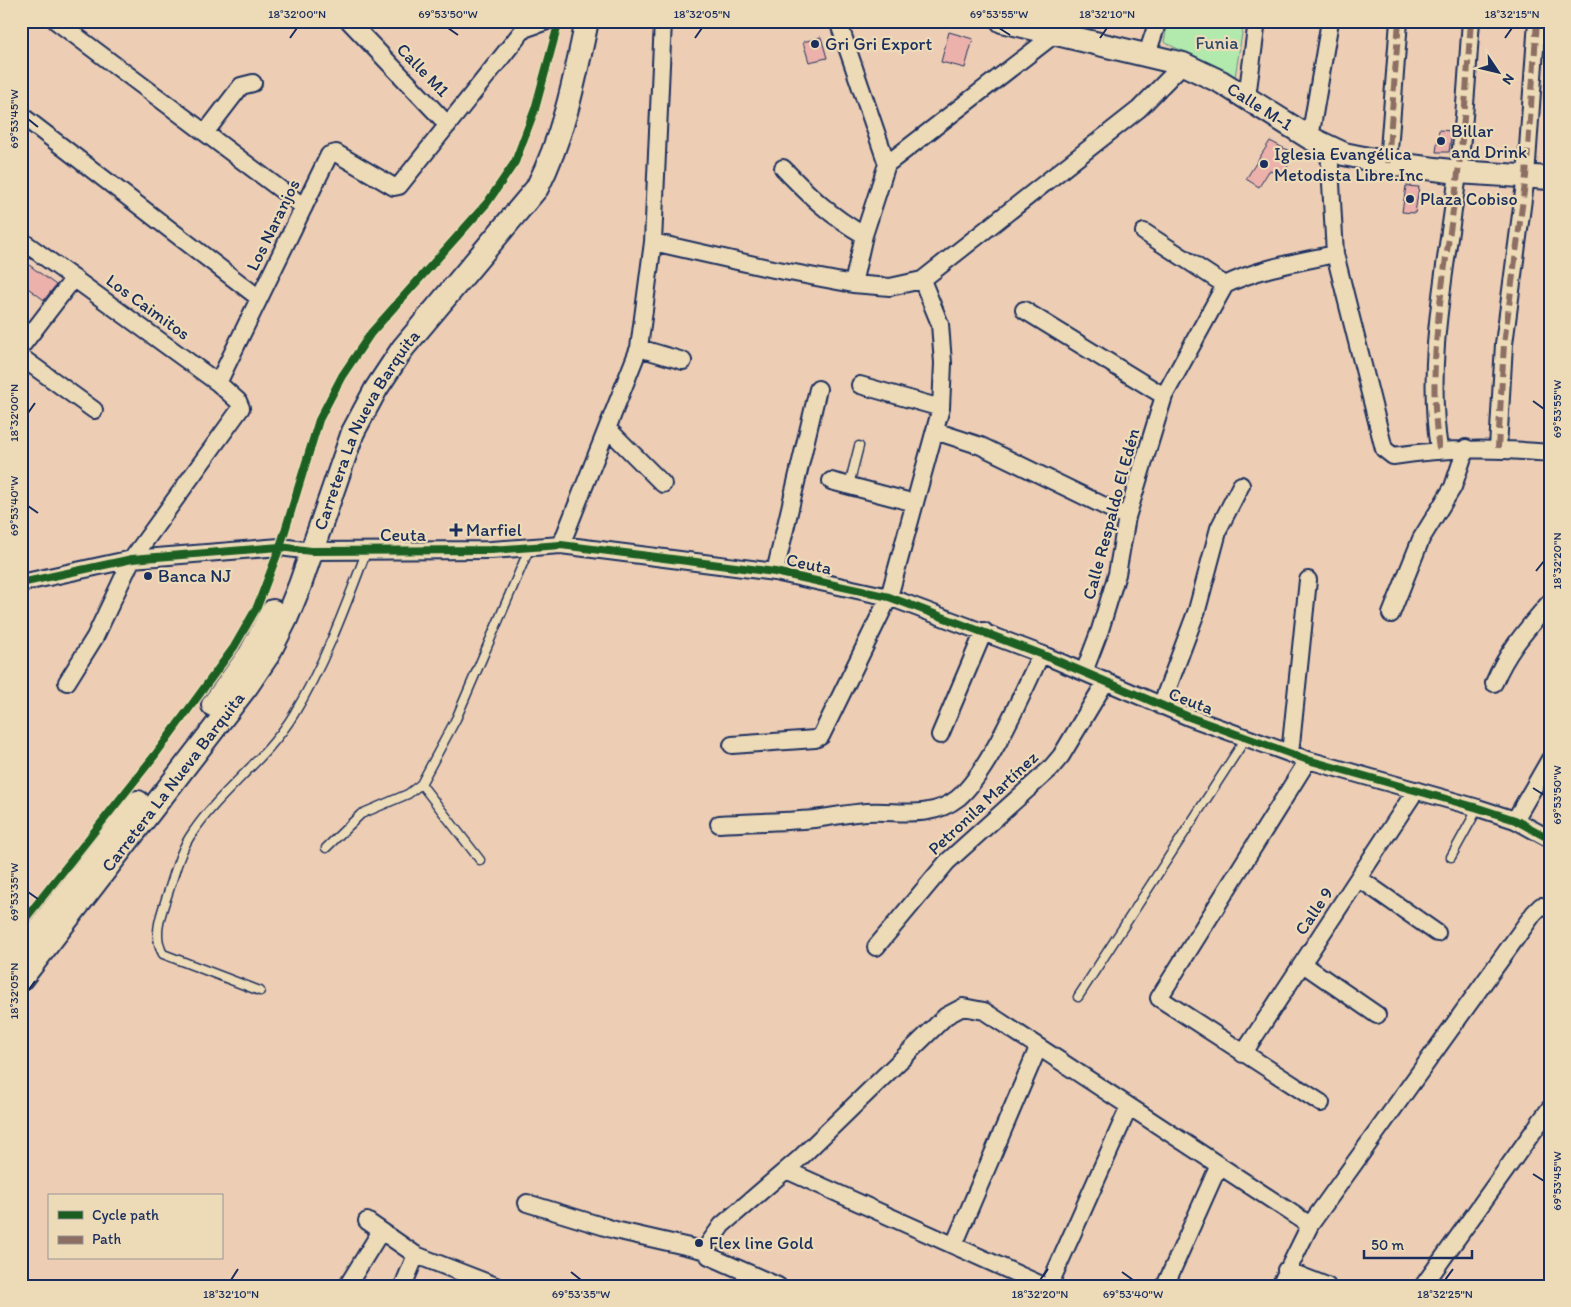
<svg xmlns="http://www.w3.org/2000/svg" width="1571" height="1307" font-family="Itim,sans-serif">
  <rect width="100%" height="100%" fill="#edceb4"/>
  <filter id="ink" filterUnits="userSpaceOnUse"><feTurbulence type="fractalNoise" baseFrequency=".02" numOctaves="2"/><feDisplacementMap in="SourceGraphic" scale="10" xChannelSelector="R" yChannelSelector="G"/><feConvolveMatrix kernelMatrix="1 2 1 2 8 2 1 2 1" color-interpolation-filters="sRGB"/></filter>
  <g filter="url(#ink)">
    <!-- green -->
    <path fill="#b2eaad" stroke="#668c86" d="M1168,21H1244L1235,77L1164,42Z"/>
    <!-- building -->
    <path fill="#ecb1ab" stroke="#1b2f5e" d="M949,32L973,39L965,68L941,62Z
      M821,37L827,58L809,62L803,42Z
      M1439,130L1452,131L1449,152H1436Z
      M1270,141L1295,154L1283,174L1269,171L1259,187L1246,179Z
      M1406,186L1419,187L1415,213L1402,212Z
      M21,259L56,285L44,300L21,283Z"/>
    <g fill="none" stroke-linecap="round" stroke-linejoin="round">
      <defs>
        <path id="lane" d="M849,485L859,446
          M421,784L480,860
          M326,848L361,814L408,794L421,784L456,719L530,547
          M1451,857L1478,808
          M260,991L163,954C153,936 160,917 166,899C174,877 179,851 193,832C222,789 267,759 294,714C325,663 346,605 367,550
          M1078,997L1246,738"/>
        <path id="street" d="M56,21L304,207
          M349,21L448,125
          M838,21L887,164
          M1147,54L1158,21
          M1247,97L1257,21
          M21,115L259,298
          M205,133L241,86L253,83
          M1310,138L1330,21
          M1329,148L1335,254L1384,449L1393,456C1449,448 1493,448 1550,453
          M1388,163L1399,21
          M783,168C809,195 830,216 864,235
          M1144,232L1225,285
          M21,240L218,383L238,401L241,408L132,559L95,637L67,682
          M653,242L768,268L853,284L890,287L922,280L1139,109L1183,64
          M853,284L864,235L887,164L1055,34
          M1024,310L1164,396
          M21,347L74,278
          M639,348L683,361
          M21,357L94,410
          M218,383L329,155L336,153L394,187L399,186L524,29L547,21
          M860,385L941,408
          M608,429L663,484
          M935,431L981,446L1127,517
          M1498,448L1504,344L1526,176L1537,21
          M1439,449C1425,356 1447,265 1458,173C1465,123 1467,72 1471,21
          M831,481L915,503
          M561,545L639,348L653,242L663,21
          M775,572L818,389
          M21,583L132,559L280,547L311,551L491,550L561,545L775,572L889,597L1041,654L1189,717L1308,760L1478,808L1515,820L1550,839
          M1391,614L1421,539L1453,487L1466,448
          M1084,672L1100,630L1117,574L1127,517L1164,396L1225,285C1259,268 1299,262 1335,254
          M1494,683C1507,651 1528,628 1550,602
          M1161,706L1197,610L1219,528L1241,485
          M940,735L984,631
          M732,745L815,739L821,736L889,597L941,408L943,363L940,324L922,280
          M1290,754L1308,580
          M1308,760L1159,998L1321,1103
          M1515,820L1550,759
          M719,824C751,822 782,822 814,819C831,817 849,813 867,812C899,810 930,820 958,798C989,772 1023,692 1041,654
          M1360,879L1437,933
          M876,947L947,862L1050,769L1061,756L1106,681
          M1303,964L1377,1015
          M1243,1054L1416,790
          M786,1170L1044,1286
          M527,1203L615,1230L707,1251
          M367,1221L416,1255L496,1286
          M954,1245L1038,1048
          M1286,1270L1327,1286
          M349,1283L381,1231
          M403,1286L416,1255
          M778,1286L709,1256L707,1246L722,1225L800,1158L946,1016L963,1007L984,1011L1310,1225
          M1049,1286L1129,1107
          M1165,1286L1219,1165
          M1280,1286L1310,1225L1534,913L1541,906L1550,907
          M1423,1286L1550,1108"/>
        <g id="secondary">
          <path id="s1" d="M1002,21L1183,64L1221,82L1310,138L1344,154L1388,163L1458,172L1550,178"/>
          <path d="M213,705L250,654L273,611"/>
          <path d="M21,951L138,802"/>
          <path id="s2" d="M21,979L247,686L268,655L286,619L300,585L353,432L376,389L403,348L537,188C564,135 575,78 587,21"/>
        </g>
      </defs>
      <!-- lane casing -->
      <use href="#lane" stroke="#1b2f5e" stroke-width="11"/>
      <!-- street casing -->
      <use href="#street" stroke="#1b2f5e" stroke-width="20"/>
      <!-- secondary casing -->
      <use href="#secondary" stroke="#1b2f5e" stroke-width="26"/>
      <!-- lane -->
      <use href="#lane" stroke="#eddbb8" stroke-width="8"/>
      <!-- street -->
      <use href="#street" stroke="#eddbb8" stroke-width="16"/>
      <!-- secondary -->
      <use href="#secondary" stroke="#eddbb8" stroke-width="22"/>
      <!-- quiet -->
      <path stroke="#8d6e63" stroke-width="6" stroke-dasharray="12 6" stroke-linecap="butt" d="M1388,163L1399,21
        M1498,448L1504,344L1526,176L1537,21
        M1439,449C1425,356 1447,265 1458,173C1465,123 1467,72 1471,21"/>
      <defs>
        <path id="cycleway" d="M21,583L132,559L280,547L311,551L491,550L561,545L775,572L889,597L1041,654L1189,717L1308,760L1478,808L1515,820L1550,839
          M21,924L155,755L234,647L257,607L280,547L319,420L342,376L371,333L487,203L515,162L535,109L559,21"/>
      </defs>
      <!-- cycleway casing -->
      <use href="#cycleway" stroke="#eddbb8" stroke-width="11"/>
      <!-- cycleway -->
      <use href="#cycleway" stroke="#1b5e20" stroke-width="8"/>
    </g>
  </g>
  <!-- ticks -->
  <path fill="none" stroke="#1b2f5e" stroke-width="2" d="M448,28L458,35M999,28L1010,35M290,38L297,28M695,38L702,28M1100,38L1107,28M1505,38L1512,28M28,119L38,127M1533,401L1544,409M28,413L35,403M28,506L38,513M1536,571L1544,561M1533,788L1544,795M28,892L38,899M28,991L35,981M1533,1174L1544,1181M571,1272L581,1280M1122,1272L1133,1280M231,1280L238,1269M1040,1280L1048,1269M1445,1280L1453,1269"/>
  <!-- markers -->
  <g fill="#1b2f5e" stroke="#eddbb8" stroke-width="2">
    <circle cx="815" cy="44" r="5"/>
    <circle cx="1441" cy="141" r="5"/>
    <circle cx="1264" cy="164" r="5"/>
    <circle cx="1410" cy="199" r="5"/>
    <path d="M453.5 522.5h5v5h5v5h-5v5h-5v-5h-5v-5h5z"/>
    <circle cx="148" cy="576" r="5"/>
    <circle cx="699" cy="1243" r="5"/>
  </g>
  <g text-anchor="middle" stroke-width="4.5" stroke-linejoin="round" paint-order="stroke">
    <!-- park labels -->
    <g font-size="18" fill="#324b6a" stroke="#eddbb8">
      <text x="1217" y="49">Funia</text>
    </g>
    <!-- poi labels -->
    <g font-size="18" fill="#1b2f5e" stroke="#eddbb8" text-anchor="start">
      <text x="825" y="50">Gri Gri Export</text>
      <text x="1451" y="137">Billar<tspan x="1451" dy="21">and Drink</tspan></text>
      <text x="1274" y="160">Iglesia Evangélica<tspan x="1274" dy="21">Metodista Libre.Inc</tspan></text>
      <text x="1420" y="205">Plaza Cobiso</text>
      <text x="466" y="536">Marfiel</text>
      <text x="158" y="582">Banca NJ</text>
      <text x="709" y="1249">Flex line Gold</text>
    </g>
    <!-- street labels -->
    <g font-size="18" fill="#1b2f5e" stroke="#eddbb8">
      <text transform="translate(423 70) rotate(46)" y="6">Calle M1</text>
      <text dy="6" stroke="none"><textPath href="#s1" startOffset="274">Calle M-1</textPath></text>
      <text transform="translate(273 225) rotate(-64)" y="6">Los Naranjos</text>
      <text transform="translate(148 307) rotate(36)" y="6">Los Caimitos</text>
      <text dy="6" stroke="none"><textPath href="#s2" startOffset="654">Carretera La Nueva Barquita</textPath></text>
      <text transform="translate(1111 514) rotate(-75)" y="6">Calle Respaldo El Edén</text>
      <text x="403" y="541">Ceuta</text>
      <text transform="translate(809 564) rotate(12)" y="6">Ceuta</text>
      <text transform="translate(1191 701) rotate(21)" y="6">Ceuta</text>
      <text dy="6" stroke="none"><textPath href="#s2" startOffset="249">Carretera La Nueva Barquita</textPath></text>
      <text transform="translate(983 803) rotate(-43)" y="6">Petronila Martínez</text>
      <text transform="translate(1314 911) rotate(-56)" y="6">Calle 9</text>
    </g>
  </g>
  <!-- margin -->
  <rect width="1571" height="1307" fill="none" stroke="#eddbb8" stroke-width="55"/>
  <!-- legend -->
  <rect x="48" y="1194" width="175" height="65" fill="#eddbb8" stroke="#999694"/>
  <rect x="58" y="1211" width="25" height="8" fill="#1b5e20" stroke="#999694"/>
  <text x="92" y="1220" font-size="15" fill="#1b2f5e">Cycle path</text>
  <rect x="58" y="1236" width="25" height="8" fill="#8d6e63" stroke="#999694"/>
  <text x="92" y="1244" font-size="15" fill="#1b2f5e">Path</text>
  <!-- north arrow -->
  <g transform="translate(1498 72) rotate(125)" stroke="#eddbb8" stroke-width="4" paint-order="stroke">
  <path d="M0-4L9 19L0 12L-9 19Z" fill="#1b2f5e"/>
  <text y="-8" font-size="14" font-weight="bold" text-anchor="middle" fill="#1b2f5e">N</text>
  </g>
  <!-- scale -->
  <path d="M1364 1250v8h108v-8" fill="none" stroke="#1b2f5e" stroke-width="2.5"/>
  <text x="1371" y="1250" font-size="15" fill="#1b2f5e" stroke="#eddbb8" stroke-width="4" paint-order="stroke">50 m</text>
  <rect x="28" y="28" width="1516" height="1252" fill="none" stroke="#1b2f5e" stroke-width="2"/>
  <g font-size="12" text-anchor="middle" fill="#1b2f5e">
    <text x="297" y="18">18°32'00"N</text>
    <text x="448" y="18">69°53'50"W</text>
    <text x="702" y="18">18°32'05"N</text>
    <text x="999" y="18">69°53'55"W</text>
    <text x="1107" y="18">18°32'10"N</text>
    <text x="1512" y="18">18°32'15"N</text>
    <text transform="translate(14 119) rotate(-90)" y="4">69°53'45"W</text>
    <text transform="translate(1557 409) rotate(-90)" y="4">69°53'55"W</text>
    <text transform="translate(14 413) rotate(-90)" y="4">18°32'00"N</text>
    <text transform="translate(14 506) rotate(-90)" y="4">69°53'40"W</text>
    <text transform="translate(1557 561) rotate(-90)" y="4">18°32'20"N</text>
    <text transform="translate(1557 795) rotate(-90)" y="4">69°53'50"W</text>
    <text transform="translate(14 892) rotate(-90)" y="4">69°53'35"W</text>
    <text transform="translate(14 991) rotate(-90)" y="4">18°32'05"N</text>
    <text transform="translate(1557 1181) rotate(-90)" y="4">69°53'45"W</text>
    <text x="231" y="1298">18°32'10"N</text>
    <text x="581" y="1298">69°53'35"W</text>
    <text x="1040" y="1298">18°32'20"N</text>
    <text x="1133" y="1298">69°53'40"W</text>
    <text x="1445" y="1298">18°32'25"N</text>
  </g>
</svg>
